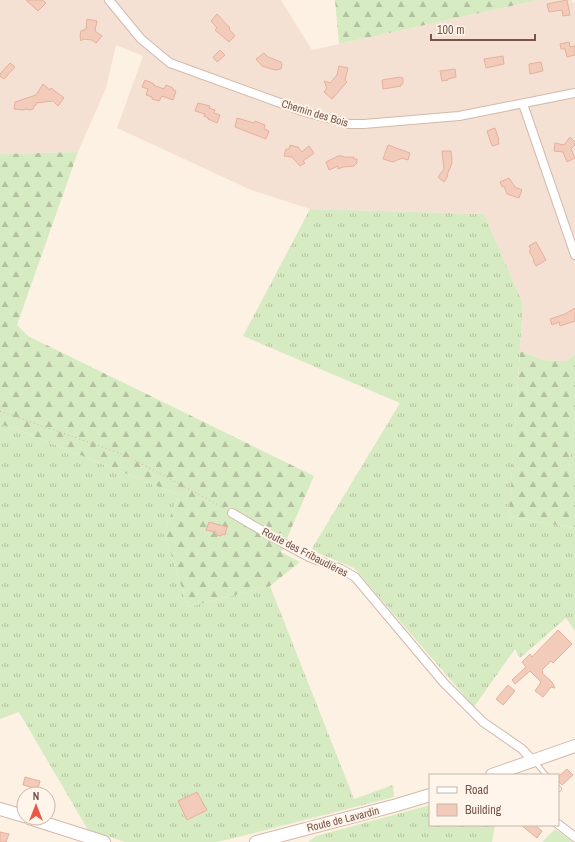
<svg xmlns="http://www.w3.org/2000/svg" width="575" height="842" font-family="'Archivo Narrow',sans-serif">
  <defs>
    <pattern id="grass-tufts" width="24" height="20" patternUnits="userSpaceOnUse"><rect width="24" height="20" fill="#d7ebc2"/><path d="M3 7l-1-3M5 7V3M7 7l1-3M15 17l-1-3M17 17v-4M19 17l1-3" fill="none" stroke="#b3c1a0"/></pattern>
    <pattern id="forest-firs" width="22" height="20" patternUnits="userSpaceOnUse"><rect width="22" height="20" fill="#d7ebc2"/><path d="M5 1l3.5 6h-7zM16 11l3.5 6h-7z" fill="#b3c1a0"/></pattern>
  </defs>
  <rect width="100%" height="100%" fill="#fdf1e4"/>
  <!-- residential -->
  <path fill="#f5e1d3" d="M0,0H281L312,50L538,0H572V3L575,2V239L574,240L575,243V354L566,361L543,360L520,351L523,304L484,214L310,209L251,190L117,128L143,56L116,45L106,88L78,152L0,154Z"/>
  <!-- grass -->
  <path fill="url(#grass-tufts)" d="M310,209L484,214L523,304L509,517L575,528V631L566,618L520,658L515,649L474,707L354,568L311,550L400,403L243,336Z
    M575,415V472L569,470Z
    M0,424L16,429L179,495L164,532L188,607L270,586L354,799L393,785L394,797L231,839L216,842H125L88,830L19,712L0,719Z
    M430,805V825H495L492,842H308L316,836Z
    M555,829L573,842H542Z"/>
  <!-- forest -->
  <path fill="url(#forest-firs)" d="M335,0H538L339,44Z
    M78,152L17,325L28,336L314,476L281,552L300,562L270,586L188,607L164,532L179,495L16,429L0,424V154Z
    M520,351L543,360L566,361L575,354V415L569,470L575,472V528L509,517Z"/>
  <!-- building -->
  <path fill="#f3cbbb" stroke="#e6b09b" d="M26,0H42L46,3L38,11Z
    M567,0L570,15L563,16L562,10L549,12L547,4Z
    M217,14L230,28L229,29L235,36L229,42L215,30L217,28L211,21Z
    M87,19L97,21L95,31L102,36L96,43L92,40L83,39L81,41L80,36L81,31L86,29Z
    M569,42L570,47L575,46V55L567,57L565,49H561L560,44Z
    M220,50L225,55L217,62L213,57Z
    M264,53L268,57L281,62L282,64L281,69L275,70L262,66L256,59Z
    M503,56L504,64L486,68L484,59Z
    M541,62L543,71L530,74L529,64Z
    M10,63L15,67L4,79L0,76V74Z
    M339,66L348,68L345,80L347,82L332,99L324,92L327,88L324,81L330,83L337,75Z
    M455,69L456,77L448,79V80L442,81L440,71Z
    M400,77L403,78V84H401V86L383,89L382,80Z
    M145,80L154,84L153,85L164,89L166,85L173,88V90L176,91L173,100L162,96L159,101L152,99V97L146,95L148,89L142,87Z
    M43,84L50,90L51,88L64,98L58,106L53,101L36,103V105L34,106L33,109L29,110L26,109L23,110L14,109L15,102L36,95Z
    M198,103L210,106L209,108L215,110L214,113L220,115L217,123L208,119V118L204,116L205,114L195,111Z
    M237,118L254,123L255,121L265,125L264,129L269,131L266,139L235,127Z
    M495,128L499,140H498L499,144L492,146L487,131Z
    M570,137L575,142V145L571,149L575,158L567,162L563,152L554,151L555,143L564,145Z
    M290,145L298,147L302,152L309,146L314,153L303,161L305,163L300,166L292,157L284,156L286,149H289Z
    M388,145L410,153L408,160L402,158L393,162L383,159Z
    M442,151H451L452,163L447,175L448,176L444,182L438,177L444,169Z
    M338,156H343L344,157H354V159H357V163L354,166L343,167L338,169V166L329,170L326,162Z
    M509,178L515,187L522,190L519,198L507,194L504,186L502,187L500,182Z
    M536,242L546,260L536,266L533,261L534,260L529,251L531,250L529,246Z
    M575,308V321L560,326L559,322L552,325L550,319L565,314Z
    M209,522L227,527L225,535L222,534L221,536L216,535V532L206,530Z
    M558,630L572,644L553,663L551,661L542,670L543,672L542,673L552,682L555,688L551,687L543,697L535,691L541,682L530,671L515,684L512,680L526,667L522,662L530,654L532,657Z
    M508,685L515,691L503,705L496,699Z
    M567,769L573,775L562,785L558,781V777Z
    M25,777L40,781L38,789L23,785Z
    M197,792L207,810L187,820L178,801Z
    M521,825H535L542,831L537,838Z
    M0,832L9,834L6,842H0Z"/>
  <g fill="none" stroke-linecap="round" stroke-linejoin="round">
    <defs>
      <path id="lane" d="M535,762L546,775
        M558,788L559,789"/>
      <path id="street" d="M109,0L141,39L170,63L305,112L349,124H364L459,116L575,93
        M523,104L575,255
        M232,513L283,543L309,557L341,569L355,577L444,683L483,722L522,749L533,761
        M558,824L575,837"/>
      <path id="secondary" d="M492,775L575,746
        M0,809L24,816
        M29,818L104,842
        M256,842L397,805L430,795"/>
    </defs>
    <!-- lane casing -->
    <use href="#lane" stroke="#d1b9ad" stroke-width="6"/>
    <!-- street casing -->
    <use href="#street" stroke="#d1b9ad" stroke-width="10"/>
    <!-- secondary casing -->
    <use href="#secondary" stroke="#d4b8aa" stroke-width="14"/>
    <!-- path -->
    <path stroke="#d8ae9e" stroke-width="1" stroke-dasharray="1 3" stroke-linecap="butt" d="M0,411L125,455L226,509"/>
    <!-- lane -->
    <use href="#lane" stroke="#fff" stroke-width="4"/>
    <!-- street -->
    <use href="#street" stroke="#fff" stroke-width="8"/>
    <!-- secondary -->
    <use href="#secondary" stroke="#fff" stroke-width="12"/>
  </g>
  <g text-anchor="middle" stroke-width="4" stroke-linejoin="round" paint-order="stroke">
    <!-- street labels -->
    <g font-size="11" fill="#765449" stroke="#fff5eb">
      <text transform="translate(315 113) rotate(17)" y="4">Chemin des Bois</text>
      <text transform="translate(305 552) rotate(27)" y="4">Route des Fribaudières</text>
      <text transform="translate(343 819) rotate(-14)" y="4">Route de Lavardin</text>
    </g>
  </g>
  <!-- legend -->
  <rect x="429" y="774" width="130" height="52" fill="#fff5eb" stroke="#c8b5aa"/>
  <rect x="437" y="787" width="20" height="6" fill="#ffffff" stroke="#c8b5aa"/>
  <text x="465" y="794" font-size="12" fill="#765449">Road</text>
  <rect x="437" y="804" width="20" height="12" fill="#f3cbbb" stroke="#c8b5aa"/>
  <text x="465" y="814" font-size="12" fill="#765449">Building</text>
  <!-- north arrow -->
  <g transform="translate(36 806)"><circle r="19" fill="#fff5eb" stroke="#c8b5aa"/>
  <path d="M0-3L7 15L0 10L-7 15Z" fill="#e95947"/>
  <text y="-6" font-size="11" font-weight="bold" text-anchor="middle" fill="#765449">N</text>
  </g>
  <!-- scale -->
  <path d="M431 34v6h104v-6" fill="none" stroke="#765449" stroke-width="2"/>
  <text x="437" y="34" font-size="12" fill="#765449" stroke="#fff5eb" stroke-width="3" paint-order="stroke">100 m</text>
</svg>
